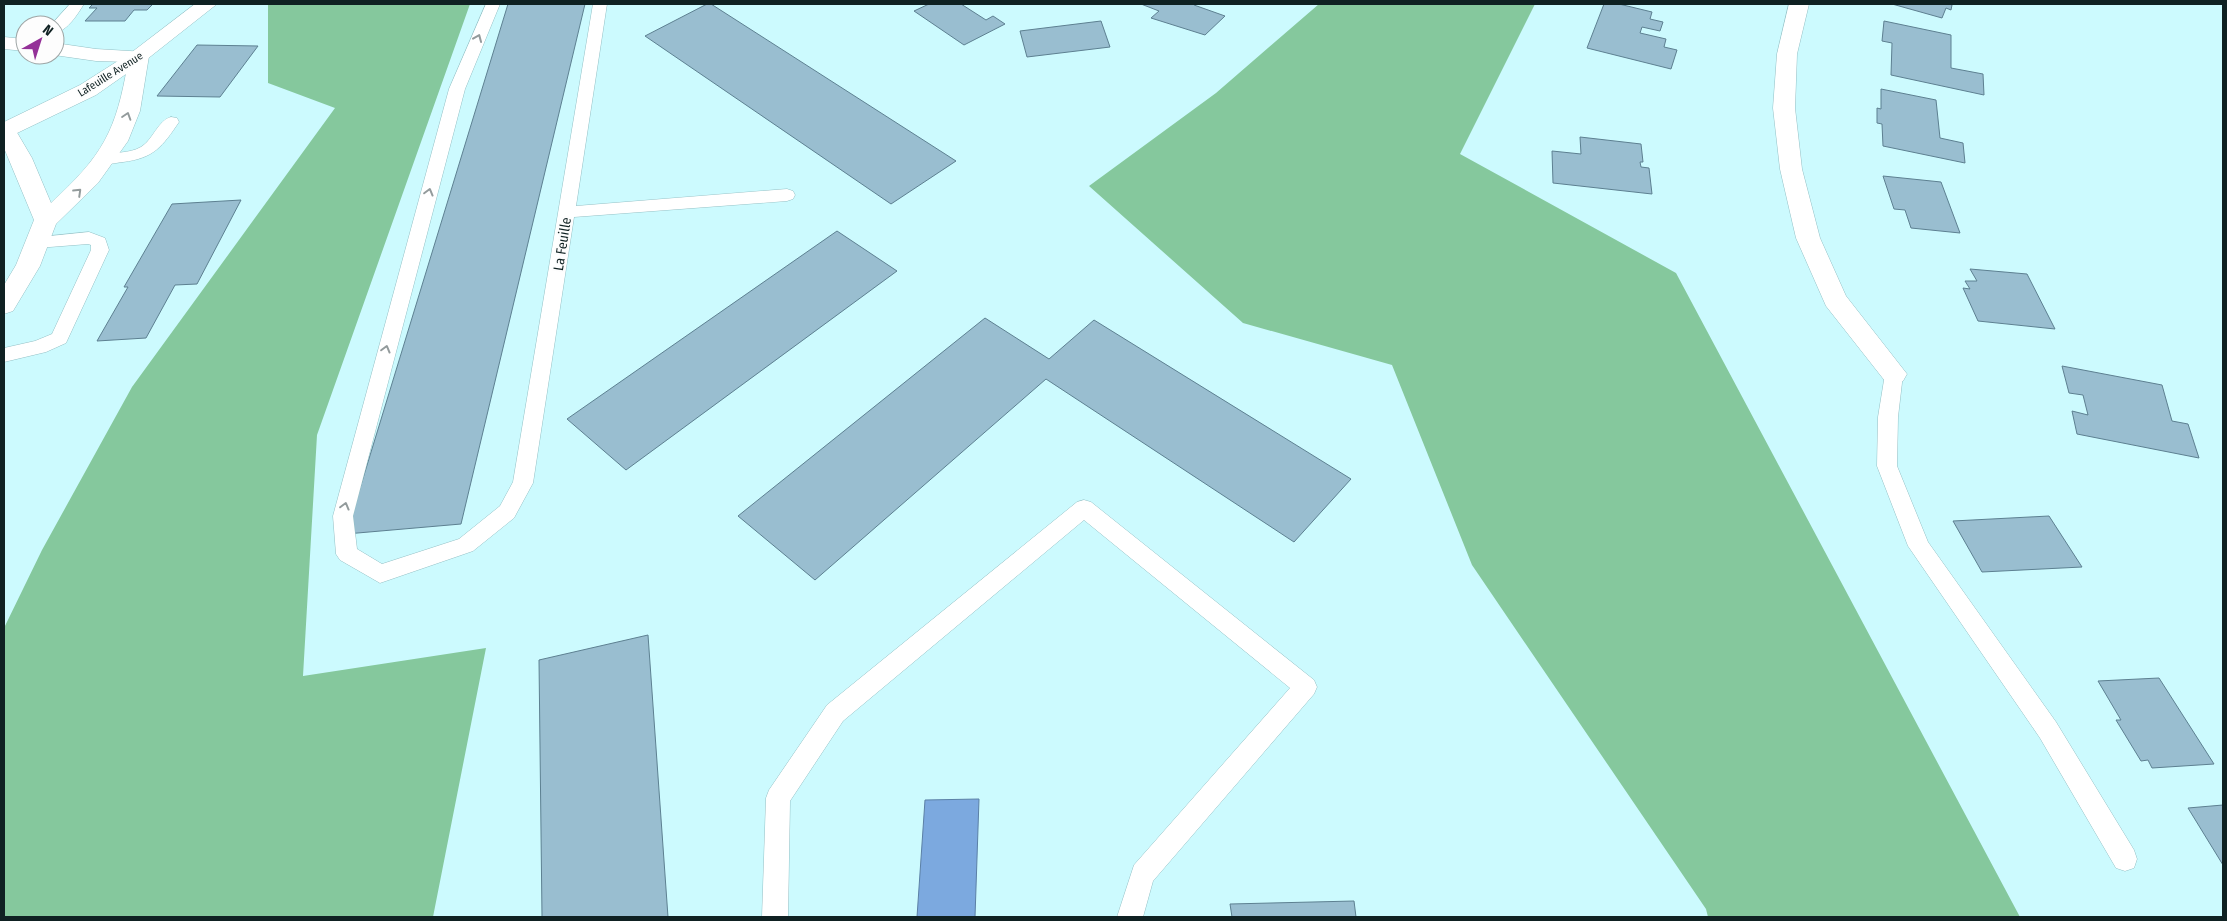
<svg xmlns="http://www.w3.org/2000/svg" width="2227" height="921" font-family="'Fira Sans Condensed',sans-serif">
  <rect width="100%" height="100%" fill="#ccfafe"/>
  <!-- forest -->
  <path fill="#85c89d" d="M268,4H470L317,435L303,676L486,648L433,917H4V628L42,550L132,387L335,108L268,83Z
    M1319,4H1535L1460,154L1676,273L2020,917H1708L1706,909L1472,565L1392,365L1243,323L1089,186L1216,93Z"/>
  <!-- water -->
  <path fill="#7ca9df" stroke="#5b80a6" d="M979,799L975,917H917L925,800Z"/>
  <!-- building -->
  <path fill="#99bed0" stroke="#5d8091" d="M93,4H153L147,10H134L125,21H85L97,8H89Z
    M508,4H585L461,524L346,534Z
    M707,4H711L956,161L891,204L645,36Z
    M929,4H961L986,20L993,16L1005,24L964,45L914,11Z
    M1141,4H1195L1194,5L1225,16L1205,35L1151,18L1159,11Z
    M1604,4H1619L1652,12L1650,19L1663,22L1660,31L1642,27L1640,33L1666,39L1664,47L1677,50L1671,69L1587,48Z
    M1892,4H1949L1952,5L1951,10L1946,8L1942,18Z
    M1101,21L1110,47L1027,57L1020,31Z
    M1884,21L1951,35V68L1983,74L1984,95L1891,75L1892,43L1882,41Z
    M197,45L258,46L220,97L157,96Z
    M1881,89L1936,100L1940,138L1963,143L1965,163L1883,146L1882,124L1877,123V108L1881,109Z
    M1580,137L1641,144L1643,162H1640L1641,167L1649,168L1652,194L1553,183L1552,151L1581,154Z
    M1883,176L1941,182L1960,233L1911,228L1905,210L1894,209Z
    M241,200L197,284L175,285L146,338L97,341L128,287H124L172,204Z
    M837,231L897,271L626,470L567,419Z
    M1970,269L2027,274L2055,329L1978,321L1963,288L1970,289L1965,281H1977Z
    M985,318L1049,359L1094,320L1351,479L1294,542L1046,379L815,580L738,516Z
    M2062,366L2162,385L2172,421L2188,424L2199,458L2077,434L2072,411L2088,415L2083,395L2069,393Z
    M2049,516L2082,567L1982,572L1953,521Z
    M648,635L668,917H542L539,660Z
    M2159,678L2214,764L2152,768L2148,760L2141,761L2116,720H2121L2098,681Z
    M2223,805V865L2188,808Z
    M1354,901L1356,917H1232L1230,904Z"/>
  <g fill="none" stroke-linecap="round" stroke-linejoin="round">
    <defs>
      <path id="service" d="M70,4H84C77,15 68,30 55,33V25H51Z
        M486,4H500L465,89L353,516L357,549L382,564L459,539L500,506L513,482L593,4H607L576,206L787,189L793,191L795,195L793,199L787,201L574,217L533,483L514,518L473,551L380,583L340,560L336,554L333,516L449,89Z
        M171,117L177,118L179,122C162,147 154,158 123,162C115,163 107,165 99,163L97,159L99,155C113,152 129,154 141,147C153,140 158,120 171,117Z
        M89,232L105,238L109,250L66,343L46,352L4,362V348L35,341L52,334L91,250V245L88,244L37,248L31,246L28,242L31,238Z
        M1894,367L1901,369L1903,374L1898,417L1897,466L1928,542L2056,722L2134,850L2137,859L2134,868L2125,871L2116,868L2040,738L1908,546L1877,466L1878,417L1885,374L1887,369Z
        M1084,500L1091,502L1314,680L1317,687L1314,694L1153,881L1143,917H1117L1134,865L1290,688L1084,520L843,721L790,801L788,917H762L766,798L769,790L827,705L1077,502Z"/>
      <path id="minor" d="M195,4H217L146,60L96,95L13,135L4,137V122L80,85L132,52Z
        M1789,4H1809L1797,54L1795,108L1802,169L1820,238L1846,296L1907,374L1903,381L1894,384L1885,381L1826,306L1796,238L1780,169L1773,108L1777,54Z"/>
      <path id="secondary" d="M4,37L25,39V51L4,49Z
        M55,43L96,49L146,52L149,56L140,111L128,141L98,183L56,224L40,266L13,311L4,314V285L16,265L34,220L4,148V122L12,124L32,158L51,203C103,155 116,132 128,62L96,61L54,55Z"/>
    </defs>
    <!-- service casing -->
    <use href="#service" stroke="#94c0c5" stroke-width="1"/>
    <!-- minor casing -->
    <use href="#minor" stroke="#94c0c5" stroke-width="1"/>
    <!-- secondary casing -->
    <use href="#secondary" stroke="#94c0c5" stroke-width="1"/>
    <!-- service -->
    <use href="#service" fill="#fff" fill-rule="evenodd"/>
    <!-- minor -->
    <use href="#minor" fill="#fff" fill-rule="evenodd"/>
    <!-- secondary -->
    <use href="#secondary" fill="#fff" fill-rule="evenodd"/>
  </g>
  <!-- one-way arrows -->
  <defs><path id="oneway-chevron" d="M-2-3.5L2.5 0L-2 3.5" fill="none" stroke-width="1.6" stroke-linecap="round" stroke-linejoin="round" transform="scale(1.25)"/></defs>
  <g stroke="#939b9c">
    <use href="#oneway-chevron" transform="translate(478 38) rotate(-67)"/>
    <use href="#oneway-chevron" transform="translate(127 116) rotate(-72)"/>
    <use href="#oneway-chevron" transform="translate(78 192) rotate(-44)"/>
    <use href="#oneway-chevron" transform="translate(429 192) rotate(-75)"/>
    <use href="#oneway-chevron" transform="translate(386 349) rotate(-75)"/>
    <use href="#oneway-chevron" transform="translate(345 506) rotate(-75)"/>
  </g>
  <g text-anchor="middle" stroke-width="4" stroke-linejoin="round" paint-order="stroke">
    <!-- far-street labels -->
    <g font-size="11" fill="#0f2122" stroke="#fdfdfd">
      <text transform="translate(110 74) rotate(-32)" y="4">Lafeuille Avenue</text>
    </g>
    <!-- street labels -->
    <g font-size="14" fill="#0f2122" stroke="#fdfdfd">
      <text transform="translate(562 244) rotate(-81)" y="5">La Feuille</text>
    </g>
  </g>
  <!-- border -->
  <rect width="2227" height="921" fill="none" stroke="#0f2122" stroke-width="10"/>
  <!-- north arrow -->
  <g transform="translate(40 40) rotate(39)"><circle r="24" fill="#fdfdfd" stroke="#9ea5a5"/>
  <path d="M0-4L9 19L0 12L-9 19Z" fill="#943198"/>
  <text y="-8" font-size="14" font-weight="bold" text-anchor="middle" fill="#0f2122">N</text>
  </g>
</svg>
